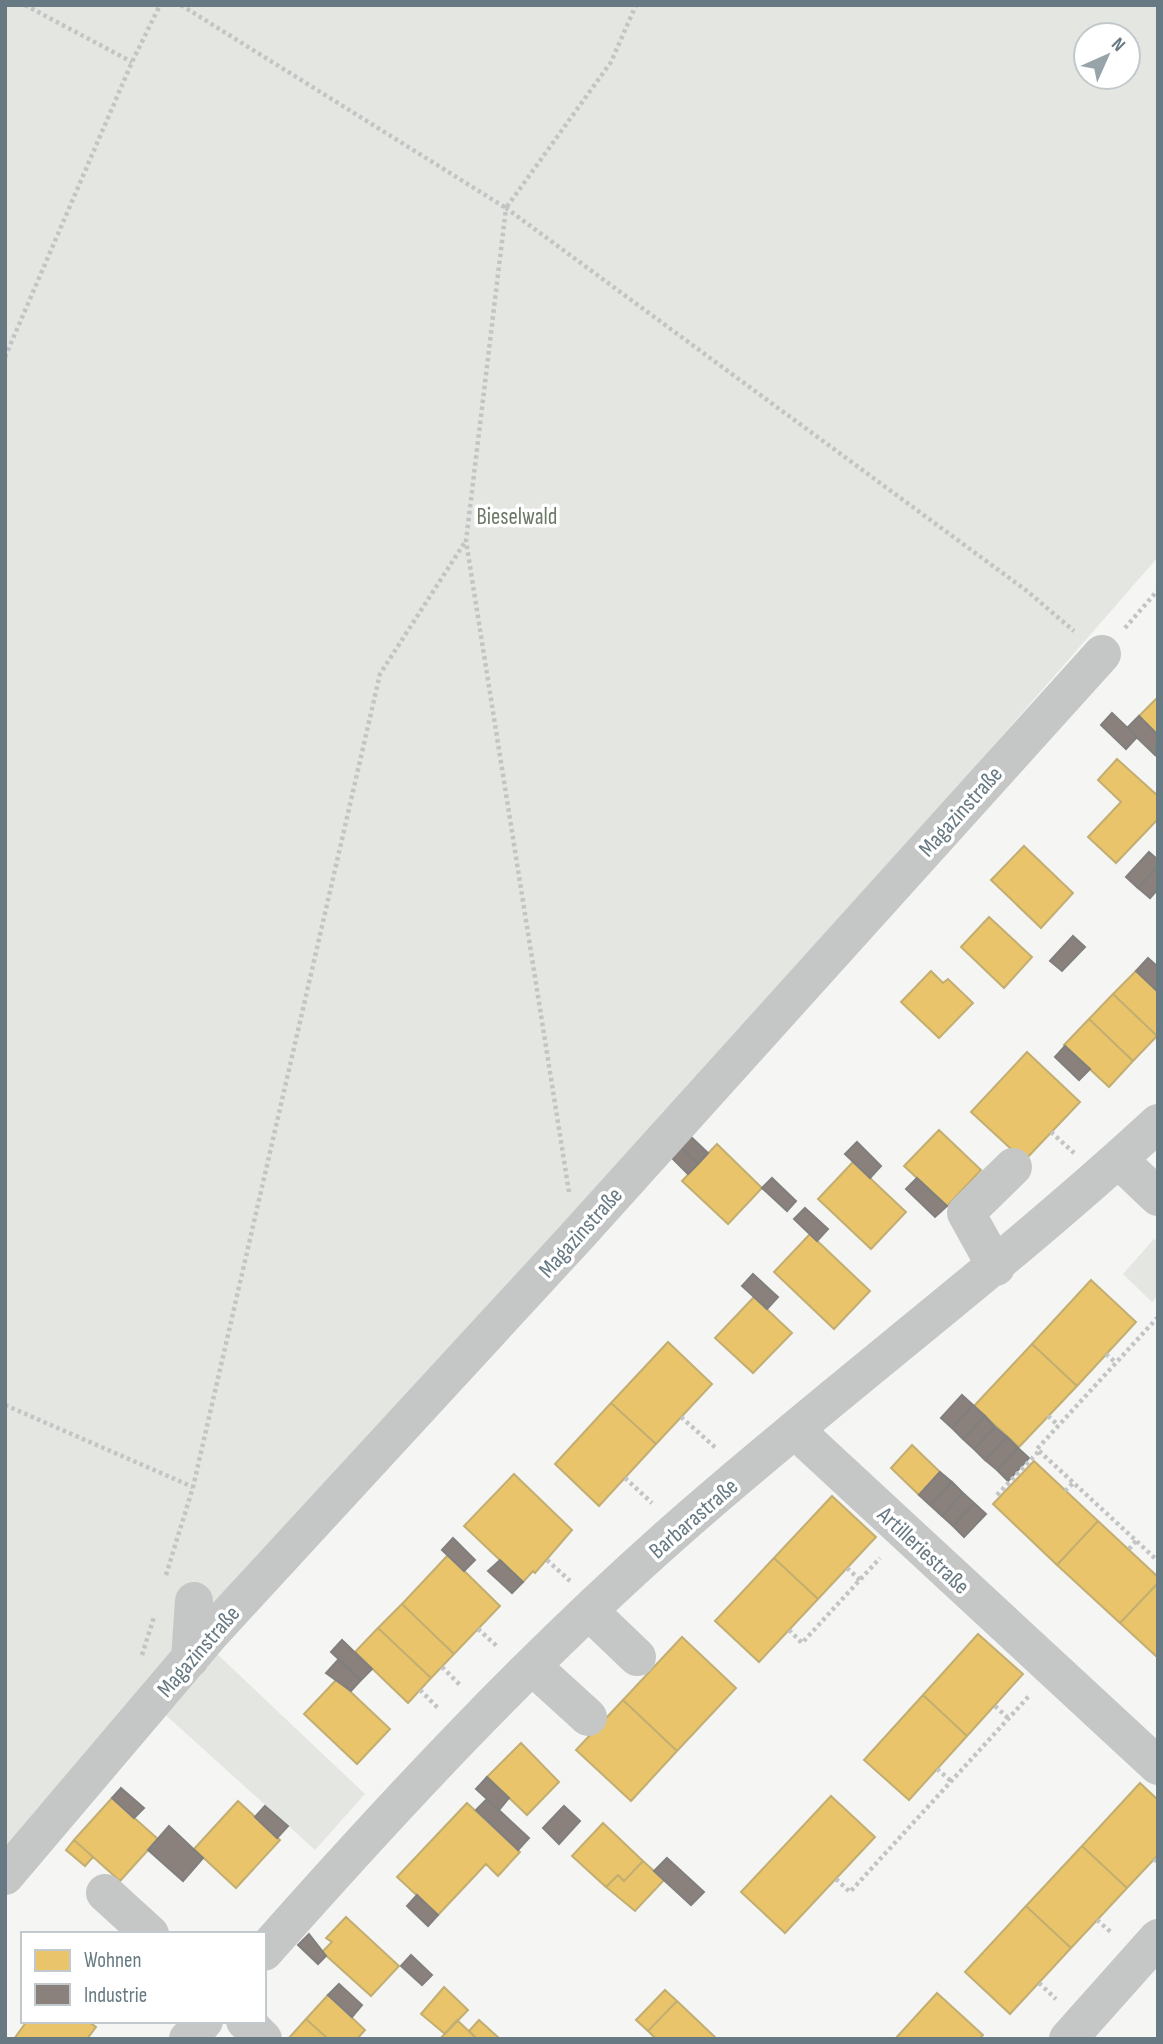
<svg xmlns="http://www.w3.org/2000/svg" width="1163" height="2044" font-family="'Sofia Sans Condensed',sans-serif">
  <rect width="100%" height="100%" fill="#f5f5f4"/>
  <!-- green -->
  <path fill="#e4e6e1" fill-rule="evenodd" d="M5,5H1158V557L670,1117L5,1855ZM1086,35H1128V77H1086Z
    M1154,1239L1158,1242V1296L1152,1302L1123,1274Z
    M214,1651L365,1794L315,1850L159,1709Z"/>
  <!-- homes -->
  <path fill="#e9c46a" stroke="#c2ae71" stroke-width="2" d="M1158,697V735L1139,716Z
    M1117,759L1158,796V819L1116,863L1088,837L1121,802L1098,780Z
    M1024,846L1073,893L1041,928L991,880Z
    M989,917L1032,957L1004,988L961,947Z
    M931,971L943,983L948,979L973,1003L939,1038L901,1002Z
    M1136,971L1158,992L1157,1036L1113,994Z
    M1113,994L1157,1036L1133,1061L1089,1019Z
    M1089,1019L1133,1061L1109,1087L1064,1045Z
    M1027,1052L1080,1102L1024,1161L971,1112Z
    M939,1130L981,1170L947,1206L904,1166Z
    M717,1144L762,1188L728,1224L682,1181Z
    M853,1162L906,1212L871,1249L818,1199Z
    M810,1234L870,1291L834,1329L774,1272Z
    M1091,1280L1136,1322L1077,1386L1032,1344Z
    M754,1297L792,1333L753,1373L715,1338Z
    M668,1342L712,1384L656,1444L611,1403Z
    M1032,1344L1077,1386L1019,1447L974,1406Z
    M611,1403L656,1444L599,1506L555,1464Z
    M912,1445L940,1472L919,1495L891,1468Z
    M1034,1461L1098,1521L1057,1565L993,1504Z
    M514,1474L572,1530L535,1573L533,1571L523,1582L464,1526Z
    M832,1496L876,1537L818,1599L774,1558Z
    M1098,1521L1158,1577V1583L1120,1623L1057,1565Z
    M448,1555L500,1606L454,1654L402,1604Z
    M774,1558L818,1599L759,1662L715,1621Z
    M1158,1583V1658L1120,1623Z
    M402,1604L454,1654L431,1678L378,1628Z
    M378,1628L431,1678L408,1703L355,1652Z
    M978,1634L1023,1674L967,1736L923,1695Z
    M682,1637L736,1688L677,1751L623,1700Z
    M337,1679L390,1729L357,1764L304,1714Z
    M923,1695L967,1736L909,1800L864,1760Z
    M623,1700L677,1751L631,1801L576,1750Z
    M521,1743L559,1782L527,1815L487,1777Z
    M1140,1783L1158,1800V1855L1127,1888L1082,1846Z
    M831,1796L875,1837L785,1933L741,1892Z
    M112,1798L158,1839L120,1881L74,1840Z
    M238,1801L280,1840L236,1888L194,1849Z
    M467,1803L520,1852L498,1876L486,1864L438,1915L397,1877Z
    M603,1823L643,1861L624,1881L618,1875L606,1887L572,1856Z
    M74,1840L93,1857L85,1866L66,1850Z
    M1082,1846L1127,1888L1071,1948L1026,1906Z
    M643,1861L664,1880L635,1911L606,1887L618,1875L624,1881Z
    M1026,1906L1071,1948L1010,2014L965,1972Z
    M346,1917L399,1966L371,1996L322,1952L332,1942L326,1938Z
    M444,1987L468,2010L445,2034L421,2014Z
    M665,1990L677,2001L648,2031L636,2020Z
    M937,1993L983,2035L979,2039H895Z
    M328,1995L365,2030L357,2039H328L306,2019Z
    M677,2001L717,2039H656L648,2031Z
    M306,2019L328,2039H288Z
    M457,2020L475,2037L474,2039H440Z
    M479,2020L500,2039H474L475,2037L469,2031Z
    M27,2021H88L96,2027L87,2039H14Z"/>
  <!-- industry -->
  <path fill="#8a817c" stroke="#807f7e" stroke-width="2" d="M1112,713L1137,737L1126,749L1101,725Z
    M1139,716L1158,735L1155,755L1127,728Z
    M1149,852L1158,860V866L1138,888L1126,877Z
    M1158,866V889L1150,898L1138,888Z
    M1073,936L1085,947L1062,971L1050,961Z
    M1148,958L1158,967V992L1136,971Z
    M1065,1046L1090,1069L1079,1080L1055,1057Z
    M688,1134L708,1153L698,1164L678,1144Z
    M857,1142L881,1166L870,1178L845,1154Z
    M678,1144L698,1164L688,1174L668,1154Z
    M772,1178L796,1201L787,1211L762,1188Z
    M917,1178L947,1206L935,1217L906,1189Z
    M805,1208L828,1229L817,1241L794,1219Z
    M753,1274L778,1297L767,1309L742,1286Z
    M962,1395L973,1405L952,1428L941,1418Z
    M973,1405L985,1416L963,1439L952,1428Z
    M985,1416L995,1427L974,1449L963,1439Z
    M995,1427L1007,1437L985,1460L974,1449Z
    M1007,1437L1018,1448L997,1470L985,1460Z
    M1018,1448L1029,1458L1008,1481L997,1470Z
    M940,1472L952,1482L930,1505L919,1495Z
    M952,1482L963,1493L942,1516L930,1505Z
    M963,1493L974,1503L953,1526L942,1516Z
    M974,1503L986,1514L964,1537L953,1526Z
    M453,1538L475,1560L464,1571L442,1550Z
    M500,1560L523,1582L512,1593L488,1571Z
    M342,1640L372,1669L361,1680L331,1652Z
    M338,1660L361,1680L351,1691L326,1673Z
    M487,1777L509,1798L499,1810L476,1789Z
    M121,1788L144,1808L134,1818L112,1798Z
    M487,1799L529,1838L518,1850L476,1810Z
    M265,1806L288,1826L277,1838L255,1817Z
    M564,1806L580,1821L559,1844L543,1828Z
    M169,1826L203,1858L183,1881L148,1850Z
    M667,1858L704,1892L691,1905L654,1871Z
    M417,1895L438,1915L428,1926L407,1906Z
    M309,1934L326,1956L318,1964L298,1945Z
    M411,1955L432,1975L422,1985L401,1966Z
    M339,1984L362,2005L352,2017L328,1995Z"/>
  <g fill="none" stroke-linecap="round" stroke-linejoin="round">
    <!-- path -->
    <path stroke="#c3c5c5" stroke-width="4.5" stroke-dasharray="3.5 3.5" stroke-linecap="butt" d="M25,5L132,62
      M181,5L506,208L611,62L636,5
      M5,357L132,62L160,5
      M1125,628L1158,590
      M1051,1132L1074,1153
      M569,1192L466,541L506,208L1027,591L1074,631
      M1158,1317L1037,1449L1158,1561
      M1106,1354L1116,1363
      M5,1405L193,1487
      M1048,1416L1058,1425
      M681,1417L717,1449
      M625,1478L652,1503
      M1065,1491L1073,1483
      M997,1495L1039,1451
      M1129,1549L1136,1541
      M547,1560L570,1581
      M847,1568L860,1580
      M166,1575L193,1487L380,674L465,542
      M478,1629L498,1647
      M789,1630L802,1643L880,1558
      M142,1655L154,1617
      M442,1667L461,1686
      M420,1690L439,1709
      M995,1706L1008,1718
      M937,1769L951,1781
      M1154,1859L1158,1863
      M836,1879L850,1892L1029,1696
      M1097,1920L1112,1933
      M1039,1983L1056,1999"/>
    <!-- minor -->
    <path stroke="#c5c7c7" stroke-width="38" d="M1118,1159L1158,1197
      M996,1267L966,1213L1013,1167
      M795,1430L1158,1766
      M590,1612L637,1657
      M190,1659L194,1601
      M532,1666L588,1717
      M5,1876L212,1632L576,1237L1102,654
      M105,1893L150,1934
      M264,1952C395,1804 531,1658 680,1527C837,1389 1004,1265 1158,1123
      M245,2021L263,2039
      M188,2039L204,2021
      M1068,2039L1158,1938"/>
  </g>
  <g text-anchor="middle" stroke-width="7" stroke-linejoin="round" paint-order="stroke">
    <!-- park labels -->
    <g font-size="23" fill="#6c7965" stroke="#fff">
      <text x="517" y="524">Bieselwald</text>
    </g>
    <!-- street labels -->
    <g font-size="23" fill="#677982" stroke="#fff">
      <text transform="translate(960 811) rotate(-48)" y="8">Magazinstraße</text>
      <text transform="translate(580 1232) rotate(-48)" y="8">Magazinstraße</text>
      <text transform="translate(693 1518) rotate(-41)" y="8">Barbarastraße</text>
      <text transform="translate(924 1550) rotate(43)" y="8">Artilleriestraße</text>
      <text transform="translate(198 1651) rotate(-49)" y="8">Magazinstraße</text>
    </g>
  </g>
  <!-- border -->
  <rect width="1163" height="2044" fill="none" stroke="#677982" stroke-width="14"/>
  <!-- legend -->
  <rect x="21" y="1932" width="245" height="91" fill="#ffffff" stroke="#c2c9cd" stroke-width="2"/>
  <rect x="35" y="1950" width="35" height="21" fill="#e9c46a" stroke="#c2c9cd" stroke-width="2"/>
  <text x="84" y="1967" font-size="21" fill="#677982">Wohnen</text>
  <rect x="35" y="1984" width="35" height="21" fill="#8a817c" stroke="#c2c9cd" stroke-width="2"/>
  <text x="84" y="2002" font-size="21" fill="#677982">Industrie</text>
  <!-- north arrow -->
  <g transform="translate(1107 56) rotate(45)"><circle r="33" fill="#ffffff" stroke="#c2c9cd" stroke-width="2"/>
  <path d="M0-5L12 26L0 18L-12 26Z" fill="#99a4aa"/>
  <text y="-10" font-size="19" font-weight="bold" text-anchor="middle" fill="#677982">N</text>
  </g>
</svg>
